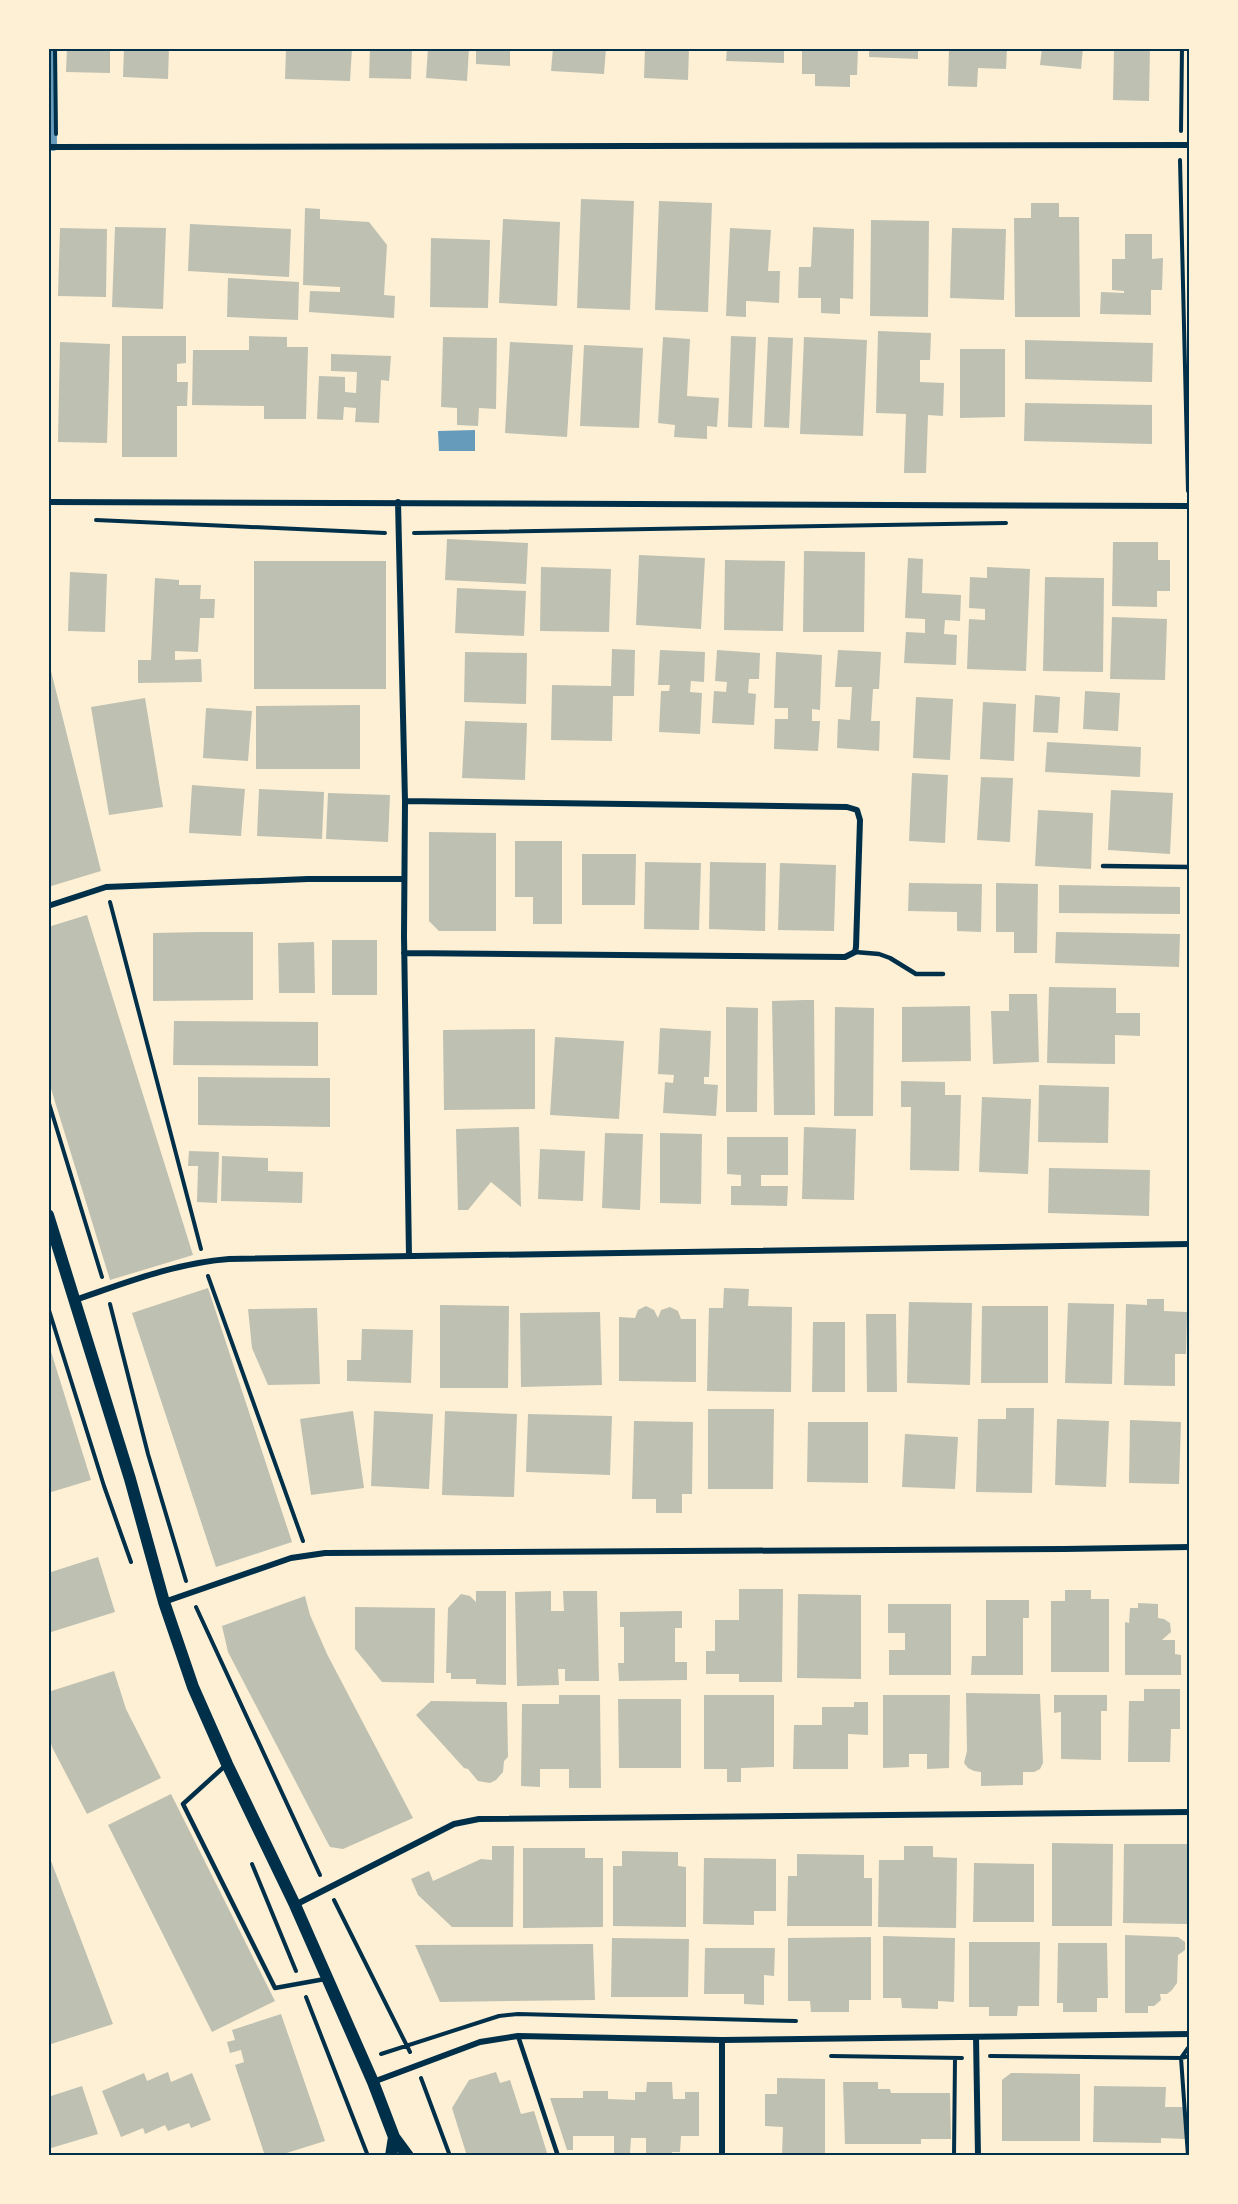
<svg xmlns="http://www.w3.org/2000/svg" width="1238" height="2204" font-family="Cabin,sans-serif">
  <rect width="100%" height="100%" fill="#fdf0d5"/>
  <!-- water -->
  <path fill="#669bbc" d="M475,430V451H439L438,431Z"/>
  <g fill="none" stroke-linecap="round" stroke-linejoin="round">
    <!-- stream -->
    <path stroke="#669bbc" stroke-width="8" d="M52,48L53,147"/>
  </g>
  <!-- building -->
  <path fill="#bec0b2" d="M67,48H110V73L66,72Z
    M124,48H169L168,79L123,77Z
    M286,48H352L350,81L285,79Z
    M370,48H412L411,79L369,78Z
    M428,48H469L467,81L426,78Z
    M476,48H510V66L476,64Z
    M553,48H606L604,74L551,71Z
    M645,48H689L688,80L644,78Z
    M727,48H784V63L726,61Z
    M802,48H858L857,75H850V87L815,86V74H802Z
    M869,48H918V59L869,57Z
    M949,48H1007L1006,69L978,68L977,87L948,86Z
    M1042,48H1083L1081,69L1040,65Z
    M1114,48H1150L1149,101L1113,100Z
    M581,199L634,201L630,310L577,308Z
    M659,201L712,203L708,312L655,310Z
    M1031,203H1059V217H1079L1080,317H1015L1014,218H1031Z
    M305,208L320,209V219L369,222L387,245L384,295L395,296L394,318L309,312L310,291L340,292V287L303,285Z
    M503,219L560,222L557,306L499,303Z
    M871,220L929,221L928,317L870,316Z
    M190,224L291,229L289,277L188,271Z
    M115,227L166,228L163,309L112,307Z
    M813,227L854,229L853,299L840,298V314L821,313V298H798L799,267H811Z
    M60,228L107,229L106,297L58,296Z
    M730,228L771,230L768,271H780L779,303L746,301V317L726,316Z
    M952,228L1006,229L1004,300L950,298Z
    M1125,234H1152V259L1163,258L1162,290H1151V315L1100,314L1101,292L1124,293V291L1112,290V259H1125Z
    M431,238L490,240L488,308L430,307Z
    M228,278L299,282L298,320L227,317Z
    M878,331L931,333L930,360H920V382L944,383L943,416L928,415L926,473H904L906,414L876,413Z
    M122,336H186V363L177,364V382H188L187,406H177V457H122Z
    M249,336L287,337V347H308L306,419H264V406L192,405L193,350H249Z
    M731,336L756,337L752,428L728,427Z
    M443,337L497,338L496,409L479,408L478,426L457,425V408L441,407Z
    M663,337L690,339L687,396L719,398L717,427L707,426V439L674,437L675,425L658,423Z
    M768,337L793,338L789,428L764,427Z
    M804,337L867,340L863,436L800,434Z
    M1025,340L1153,343L1152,382L1025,379Z
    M60,342L110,344L107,443L58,442Z
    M510,342L573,345L567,437L505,433Z
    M584,345L643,348L639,428L580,426Z
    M960,349H1005V417L960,418Z
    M331,354L391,356L389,381L381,380L379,423L355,422L356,408L344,407L343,420L317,419L319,376L345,377V392L356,393L357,372L331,371Z
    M1025,403L1152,405V444L1024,441Z
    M447,539L528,543L526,584L445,580Z
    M1113,542H1158V560H1170V591H1157V607L1112,606Z
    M804,551L865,552L864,632H803Z
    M639,555L705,558L701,629L636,625Z
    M908,558L923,559L922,593L961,595L960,621L945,620L944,634L957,635L956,665L904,663L906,632L925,633V619L905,618Z
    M725,560L785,561L783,631L724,630Z
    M254,561H386V689H254Z
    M541,567L611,569L609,632L540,631Z
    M987,567L1030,569L1026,671L967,669L969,619L985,620V609L969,608L970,577L987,578Z
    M70,572L107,574L105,632L68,631Z
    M1045,577L1104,578L1103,672L1043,671Z
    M155,578L179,580V585H201L200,599H215L214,618H200L198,652L175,651V660L201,659L202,682L138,683V660H151Z
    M457,588L526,591L524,636L455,633Z
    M1112,617L1167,619L1165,680L1110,679Z
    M612,649L635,650L634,696H613L612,741L551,740L552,685L611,686Z
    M660,650L705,652L704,682L691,681L690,692L702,693L700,734L659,732L661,691H669L670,685H658Z
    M717,650L760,653L759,679H749L748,693L756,694L754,725L712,723L714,691L726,692L727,682L715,681Z
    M838,650L881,652L879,689H873L871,721H880L879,751L837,748L838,719L850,720L852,687H835Z
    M465,652L527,653L526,704L464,702Z
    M776,652L822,655L820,710L812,709V721H820L818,751L774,749L775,719H788V708H774Z
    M48,659L101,871L48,887Z
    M1085,691L1120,693L1118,731L1083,729Z
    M1035,695L1060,697L1058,733L1033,732Z
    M916,697L953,699L950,760L913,758Z
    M145,698L163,807L109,815L91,707Z
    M983,702L1016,704L1014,761L980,759Z
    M360,705V769H256V706Z
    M206,708L252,711L248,761L203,758Z
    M465,721L527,723L525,780L462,778Z
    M1047,742L1141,747L1140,777L1045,772Z
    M912,773L948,775L945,843L909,841Z
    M981,777L1013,778L1010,842L977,840Z
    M192,785L245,789L241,836L189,833Z
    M259,789L324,792L322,839L257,836Z
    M1111,790L1173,793L1170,854L1108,850Z
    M328,793L390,795L388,842L326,839Z
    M1038,810L1093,813L1091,869L1035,866Z
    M429,832L496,833V931H439L429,921Z
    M515,841H562V924H533V897H515Z
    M582,854H636L635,905H582Z
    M645,862L701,863L699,930L644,929Z
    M710,862L766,863L765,931L709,929Z
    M780,863L836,865L834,931L778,930Z
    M909,883L982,884L981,932L957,931V912L908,911Z
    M996,883L1038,884L1037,953H1014V932H996Z
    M1059,885L1180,887V914L1059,913Z
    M87,915L193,1255L110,1280L48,1079V927Z
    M203,932H253V1000L153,1001V933Z
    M1056,932L1180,934L1179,967L1055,963Z
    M332,940H377V995H332Z
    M314,942L315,993H279L278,943Z
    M1049,987L1116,988V1013H1140V1036L1115,1035V1064L1047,1063Z
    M1009,994H1037L1039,1062L993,1064L991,1011H1009Z
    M805,1000H814L815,1115H774L772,1001Z
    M970,1006L971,1061L902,1062V1007Z
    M726,1007L758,1008L757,1112H726Z
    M835,1007L874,1008L873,1116H834Z
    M174,1021L318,1022V1066L173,1065Z
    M660,1028L711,1031L709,1077H704V1084L718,1085L716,1116L663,1113L665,1082L673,1083L674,1075L658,1074Z
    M535,1029V1109L444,1110L443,1030Z
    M555,1037L624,1041L619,1119L550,1115Z
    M198,1077L330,1078V1127L198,1125Z
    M901,1081L945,1082V1095H961L959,1171L910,1170L911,1107H901Z
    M1039,1085L1109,1087L1108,1143L1038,1142Z
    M982,1097L1031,1099L1028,1174L979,1172Z
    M519,1127L521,1207L491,1182L468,1210H458L456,1129Z
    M804,1127L856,1129L854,1200L802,1199Z
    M605,1133L643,1134L640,1210L602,1208Z
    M660,1133L702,1134L701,1204L660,1203Z
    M727,1137H788V1175H761V1186H788L787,1206L731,1205V1186H741V1175L727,1174Z
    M540,1149L585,1151L583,1201L538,1199Z
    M189,1151L219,1152L217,1203L197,1202L198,1166H188Z
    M222,1156L268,1158V1171L303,1172L302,1203L221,1201Z
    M1049,1168L1150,1170L1149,1216L1048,1213Z
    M208,1288L292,1542L216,1567L132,1313Z
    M724,1288L749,1289L748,1306L792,1307L791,1392L707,1391L709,1308H723Z
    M1147,1299H1164V1311L1187,1312L1186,1354H1175V1386L1124,1385L1126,1304L1147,1305Z
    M909,1302L972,1303L970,1385L907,1383Z
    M1068,1303L1114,1304L1112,1384L1065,1383Z
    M440,1305L509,1306L508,1388H440Z
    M646,1306L654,1310L658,1318L661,1310L670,1307L678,1311L681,1319H696V1382L619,1381V1317L635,1318L638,1310Z
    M982,1306H1048V1383H981Z
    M317,1308L320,1384L268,1385L252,1348L248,1309Z
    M600,1312L602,1385L521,1387L520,1313Z
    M866,1314H896L897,1392H867Z
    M813,1322H845V1392H812Z
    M362,1329L413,1330L411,1383L347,1381V1360H361Z
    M48,1342L91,1480L48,1493Z
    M1006,1408H1034L1032,1493L976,1492L978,1419H1006Z
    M708,1409H774L773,1489H708Z
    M353,1411L364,1488L311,1495L300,1419Z
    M374,1411L433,1414L429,1489L371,1486Z
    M445,1411L517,1414L514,1497L442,1495Z
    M528,1414L612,1416L610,1475L526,1472Z
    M1057,1419L1109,1421L1106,1487L1055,1485Z
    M1130,1420L1181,1422L1179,1484L1129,1483Z
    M634,1421L693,1422L692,1494H682V1513H656V1499H632Z
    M808,1422H868V1483L807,1482Z
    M905,1434L958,1437L955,1489L902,1487Z
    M98,1557L115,1612L48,1633V1573Z
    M739,1589H783L782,1682H739V1674H706V1651H715V1620H739Z
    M1065,1590H1091V1599H1109V1672H1051V1601H1065Z
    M476,1591H506V1685L476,1684V1679H451V1673H446L448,1608L461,1594L470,1596L476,1602Z
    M551,1591V1611H564L563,1591H597L599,1681H565V1669H558L559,1685L517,1686L515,1592Z
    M798,1594L861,1595V1679L797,1678Z
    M305,1596L310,1615L327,1654L413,1818L343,1849L330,1847L324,1836L228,1652L222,1626Z
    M986,1600H1029V1618H1023V1675H971L972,1656H986Z
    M1138,1603L1158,1604V1618L1164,1619L1170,1623L1171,1632L1162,1640H1175V1654L1181,1655V1675H1125V1622L1129,1623L1130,1608H1138Z
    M888,1604H951V1675H889V1650H905V1633H888Z
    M355,1607L435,1608L434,1683L382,1682L355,1649Z
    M682,1611V1628H675V1662H687V1680L619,1681L618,1663H624V1627H620V1612Z
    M114,1671L126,1709L161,1778L87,1814L52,1747L48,1732V1692Z
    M1144,1689H1180V1729H1171L1170,1762H1128L1129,1701H1144Z
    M966,1693L1040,1694L1043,1763L1040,1769L1034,1772H1023V1785L981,1786V1772L974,1771L968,1768L964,1763L967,1751Z
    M559,1695H600L601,1788H569V1769H540V1787L521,1786L522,1704H559Z
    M704,1695H774V1767L741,1768V1782H727V1769H704Z
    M883,1695H950L949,1768L927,1769V1754H909V1767L883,1768Z
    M1054,1695H1107V1711H1101V1760L1061,1759V1712L1054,1713Z
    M618,1699H681V1768H619Z
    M431,1701L507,1702L508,1757L504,1761L503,1772L496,1780L490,1783L478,1781L468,1769L464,1768L416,1715Z
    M854,1702H868V1735L848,1734V1769H793L794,1725H822V1707H854Z
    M171,1794L275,2001L212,2032L108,1825Z
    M1052,1843L1113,1844L1112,1926H1052Z
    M1124,1844H1188L1187,1924L1123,1923Z
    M492,1846H514L513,1927H452L418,1895L411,1879L429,1871L433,1881L481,1859L492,1860Z
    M904,1846H933V1857L957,1858L956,1928L878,1927L879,1860H904Z
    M523,1848H585V1858H603V1927L523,1928Z
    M622,1851L678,1852V1866L686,1867V1927L613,1926V1866H622Z
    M48,1853L113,2024L48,2045Z
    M797,1854L864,1855V1878H872V1926H787L788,1876H797Z
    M704,1858L776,1859V1911H754V1925L703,1924Z
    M974,1863L1034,1864V1922H973Z
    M1125,1935L1178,1937L1185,1942V1950L1178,1955L1177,1983L1172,1990L1167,1994H1160L1161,2000L1154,2006H1148V2013H1125Z
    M883,1936L955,1938L954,2002L938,2001V2009L902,2008L901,1998H883Z
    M871,1937V2000H849V2012H811L810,2001H788V1938Z
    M612,1938L689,1939L688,1997H611Z
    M969,1942H1040L1039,2006H1018L1017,2016H989V2007H969Z
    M1058,1943H1107L1108,1998H1097V2012H1063V2003H1057Z
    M593,1944L595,2000L440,2002L415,1945Z
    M705,1948H775L774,1976L764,1975V2005L744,2004V1994H704Z
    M281,2014L325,2141L277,2156H265L235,2065L244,2062L241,2050L230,2053L227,2042L235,2040L232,2030Z
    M168,2072L171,2082L192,2073L211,2120L191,2128L189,2123L168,2131L165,2125L145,2134L143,2128L121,2137L102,2091L144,2073L147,2081Z
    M496,2072L500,2083L510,2080L521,2114L534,2111L548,2156H467L452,2108L469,2080Z
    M1011,2073L1080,2074V2141H1002V2080Z
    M777,2078L825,2079V2156H782L783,2127L765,2126V2094H777Z
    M647,2082H672L673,2099H685V2092H699V2136H681L680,2152H672V2156H646V2138H631L630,2153H614V2136H573V2150H567L550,2098H583V2091H608V2099L635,2100V2092H646Z
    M843,2082H878V2089H890L891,2093H950L951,2139H921V2144H845Z
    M82,2086L98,2134L48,2149V2097Z
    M1094,2086L1166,2087L1165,2107H1185V2139L1161,2138V2143L1093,2142Z"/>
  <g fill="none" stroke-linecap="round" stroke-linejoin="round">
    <!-- path -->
    <path stroke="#003049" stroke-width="4" d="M55,48L56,134
      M1181,131L1182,48
      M1180,160L1188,491
      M1189,519V854
      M96,520L385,533
      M414,533L1006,523
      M1189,879L1190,1116
      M110,902L201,1249
      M48,1100L102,1277
      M208,1276L303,1541
      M110,1304L148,1454L186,1581
      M48,1307L104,1486L131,1562
      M196,1607L320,1875
      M252,1864L296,1971
      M334,1900L410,2052
      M306,1997L368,2156
      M1188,2048L1181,2058L1188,2156
      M381,2054L499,2016L518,2014L796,2021
      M831,2056L962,2058
      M990,2056L1181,2058L1190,2056
      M421,2078L450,2156
      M954,2156L955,2058"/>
    <!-- service -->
    <path stroke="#003049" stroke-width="4.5" d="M1103,866L1190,867
      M855,952L879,954L890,958L916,974H943
      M226,1765L183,1804L275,1988L325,1979
      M518,2036L558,2156"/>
    <!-- minor -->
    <path stroke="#003049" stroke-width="6" d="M48,147L1190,145
      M48,502L1190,506
      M398,502L405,801L404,936L409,1256
      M48,906L106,887L308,879H404
      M404,953L845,957L855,952L856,947L860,820L857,810L847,807L405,801
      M75,1300C125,1283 175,1263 229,1259L1190,1244
      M164,1602L291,1558L325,1553L1064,1549L1190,1547
      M295,1905L454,1824L479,1819L1190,1812
      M976,2037L978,2156
      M722,2040V2156
      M373,2082L480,2042L518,2036L722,2040L1190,2034"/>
    <!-- secondary -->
    <path stroke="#003049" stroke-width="12" d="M48,1215L130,1479L164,1602L193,1687L227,1764L295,1905L373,2082L394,2137L408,2156
      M391,2156L394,2137"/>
  </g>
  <!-- border -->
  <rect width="1238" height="2204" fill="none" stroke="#fdf0d5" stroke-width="99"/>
  <rect x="50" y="50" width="1138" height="2104" fill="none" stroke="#003049" stroke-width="2"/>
</svg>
